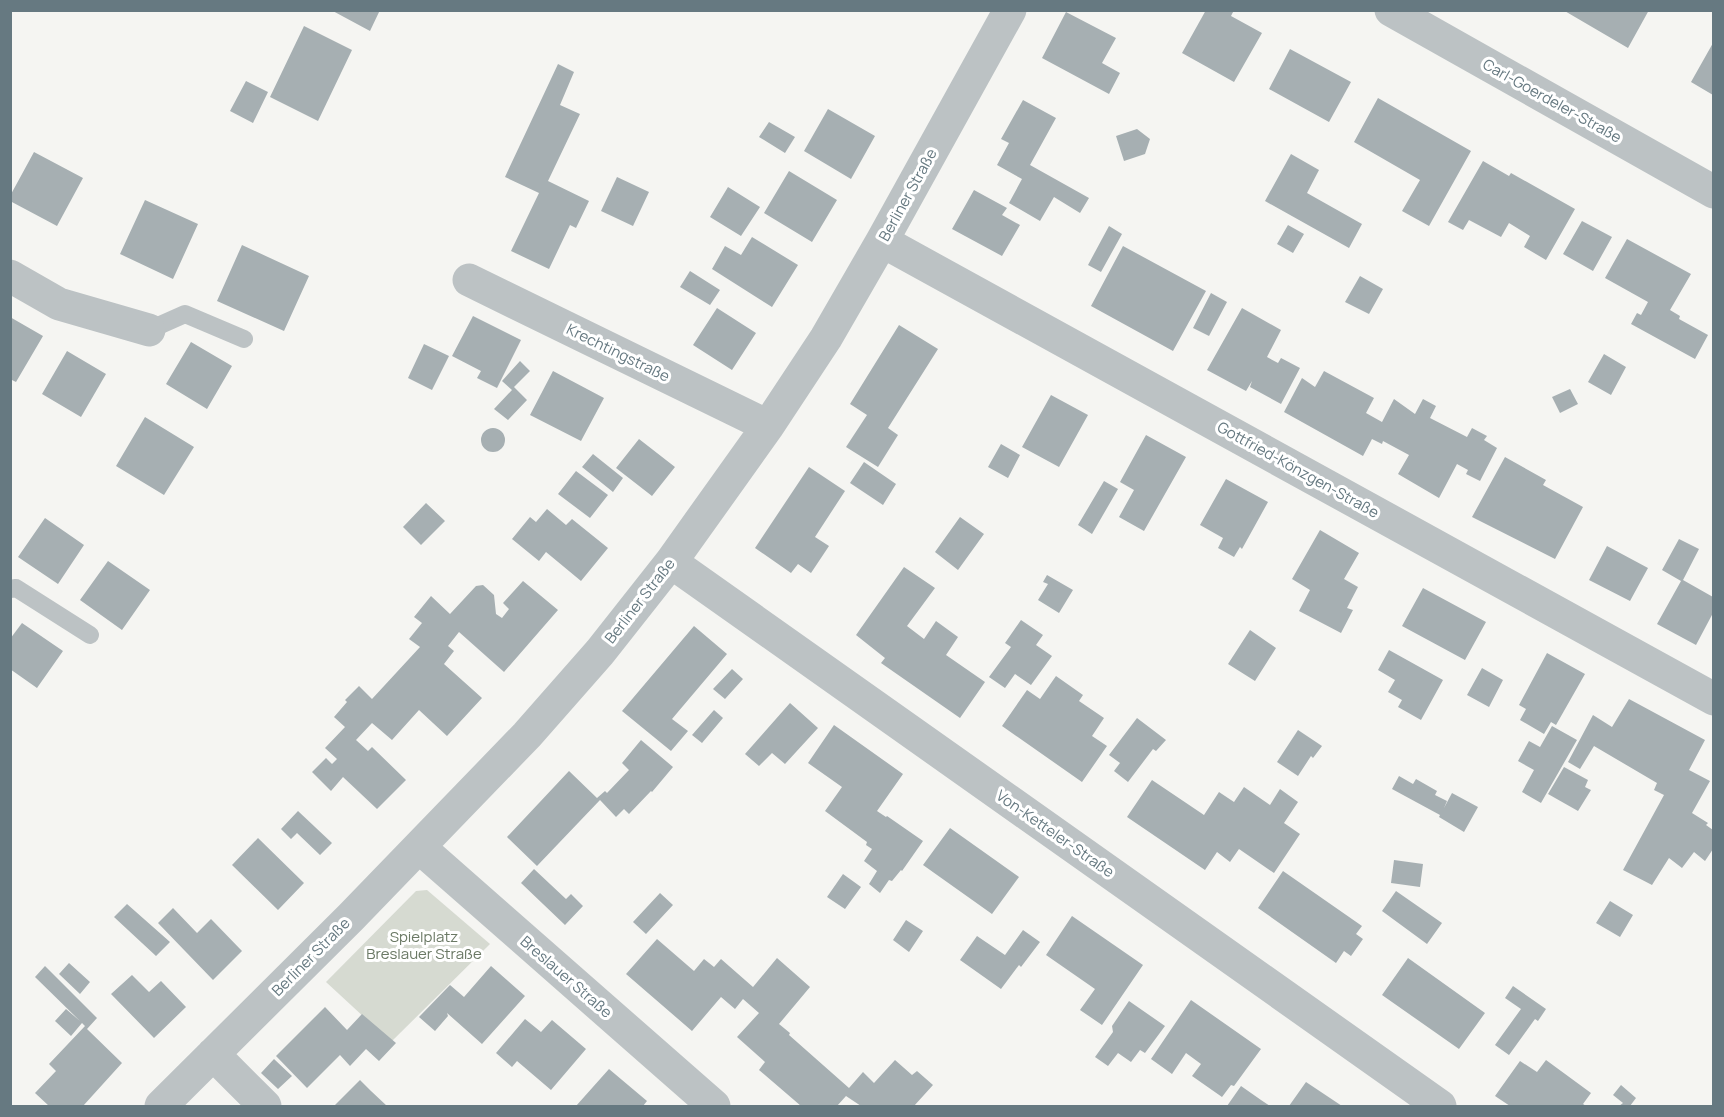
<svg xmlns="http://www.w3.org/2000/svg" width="1724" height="1117" font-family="Manrope,sans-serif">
  <rect width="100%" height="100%" fill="#f5f5f2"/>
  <!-- green -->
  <path fill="#d6dad1" d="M427,890L490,944L391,1042L326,982L416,891Z"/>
  <!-- building -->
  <path fill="#a6afb2" d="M331,10H380L370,31Z
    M1206,10H1234L1231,16L1262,33L1234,82L1182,53Z
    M1563,10H1649L1628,48Z
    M1066,12L1116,38L1102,63L1120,73L1109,94L1042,58Z
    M304,26L352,50L318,121L270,97Z
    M1713,43V95L1691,82Z
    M1290,49L1351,82L1329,122L1269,89Z
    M558,64L574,72L560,105L580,114L548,181L589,201L576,228L570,225L549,269L511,251L539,193L505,177Z
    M246,81L268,92L253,123L230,111Z
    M1378,98L1471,151L1429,226L1402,211L1420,180L1354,142Z
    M1023,100L1056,118L1030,165L1089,198L1080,213L1054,197L1040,221L1009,203L1022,179L997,165L1009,143L1001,139Z
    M828,109L875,136L851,179L804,151Z
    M769,122L795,137L785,153L759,137Z
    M1137,129L1150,139L1145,154L1124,161L1116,136Z
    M34,152L83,178L57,226L10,201V196Z
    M1291,154L1319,170L1307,193L1362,224L1349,248L1265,201Z
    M1483,161L1509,176L1511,173L1575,209L1546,260L1524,247L1530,236L1509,223L1501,237L1469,220L1463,230L1448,222Z
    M789,171L837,200L812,242L764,213Z
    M617,177L649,192L633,226L601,211Z
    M728,187L760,207L741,236L710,217Z
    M974,190L1007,208L1002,215L1020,225L1002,256L952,229Z
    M145,200L198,224L173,279L120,254Z
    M1582,221L1612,237L1593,271L1563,254Z
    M1288,225L1304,234L1293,253L1277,244Z
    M1109,226L1122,234L1101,272L1088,265Z
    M752,237L798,265L772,307L712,269L725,246L741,255Z
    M1627,239L1691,274L1670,310L1680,316L1679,319L1708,335L1695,359L1631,324L1637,313L1641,315L1648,302L1605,278Z
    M242,245L309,276L284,331L217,301Z
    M1123,246L1206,291L1173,351L1091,306Z
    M690,271L720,290L710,305L680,287Z
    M1360,276L1383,289L1369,314L1345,302Z
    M1211,293L1227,302L1209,336L1193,328Z
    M717,308L756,333L732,370L693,345Z
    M1242,308L1281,330L1267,357L1278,363L1281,358L1300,368L1281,404L1250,387L1252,381L1246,391L1207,370Z
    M473,316L521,340L497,388L477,378L481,371L452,356Z
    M10,317L43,336L16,382L10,379Z
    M899,325L938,349L888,428L898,435L878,467L846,447L867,415L850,404Z
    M191,342L232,366L207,409L166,384Z
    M424,344L449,356L432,390L408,378Z
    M67,351L106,374L81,417L42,394Z
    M1604,354L1626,367L1611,395L1588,382Z
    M520,361L530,371L514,387L527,400L508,420L494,409L512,390L502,381Z
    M553,371L604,398L581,441L530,415Z
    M1324,371L1374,398L1366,413L1382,422L1394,399L1415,414L1423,399L1436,406L1430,418L1467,437L1472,428L1487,436L1484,440L1497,448L1480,481L1466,474L1468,470L1457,464L1439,498L1398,474L1409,455L1383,441L1382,444L1372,439L1363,456L1284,412L1302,378L1315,387Z
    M1570,389L1578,404L1560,413L1552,397Z
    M1051,395L1088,415L1059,467L1022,447Z
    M145,417L194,447L164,495L116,466Z
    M481 440a12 12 0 1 1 24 0a12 12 0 1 1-24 0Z
    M1146,435L1186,457L1144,531L1119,517L1134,490L1120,482Z
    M639,439L675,467L652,496L616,468Z
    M1001,444L1020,455L1008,478L988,467Z
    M593,454L623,478L613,492L582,467Z
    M1505,457L1546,480L1543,485L1583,507L1555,559L1472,517Z
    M864,462L896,484L883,505L850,483Z
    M809,467L845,491L815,537L829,546L811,573L798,564L791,573L755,548Z
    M576,471L608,495L590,518L558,494Z
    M1226,479L1268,502L1242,549L1240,547L1234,557L1218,548L1223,538L1200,525Z
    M1104,481L1118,489L1092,534L1078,525Z
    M426,503L445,521L421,545L403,527Z
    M547,509L566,525L572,519L608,548L581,581L546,552L539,561L512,539L530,517L536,522Z
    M960,517L984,534L958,570L935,552Z
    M45,518L84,545L58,584L18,557Z
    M1320,530L1359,553L1344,579L1358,587L1347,608L1353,610L1341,633L1299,611L1310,590L1292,579Z
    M1679,539L1699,549L1683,580L1713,597V613L1696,645L1657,624L1681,581L1662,570Z
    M1607,546L1648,568L1630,601L1589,580Z
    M108,561L150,590L122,630L80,600Z
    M904,567L935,588L907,626L924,639L936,621L958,637L946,655L985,682L960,718L881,663L885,658L856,635Z
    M1047,575L1073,590L1059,613L1038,600L1048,584L1043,582Z
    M523,581L558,610L504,672L459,632L448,646L454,651L444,664L482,698L447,736L419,710L392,740L372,723L356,740L368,751L372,747L406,780L377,809L343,777L331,791L312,772L326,758L332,764L337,759L325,748L345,727L334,717L347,702L345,700L359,686L372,699L420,647L409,639L422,623L414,617L431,596L450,614L476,586L483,585L494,595L496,614L502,618L509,609L503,603Z
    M1423,588L1486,622L1465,660L1402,626Z
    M1021,620L1043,635L1036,645L1052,656L1031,685L1015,674L1005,688L989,677L1011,647L1005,643Z
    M22,623L63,651L37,688L10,669V639Z
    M694,626L727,654L672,719L688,731L671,751L622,711Z
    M1250,630L1276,648L1255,681L1228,664Z
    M1389,650L1443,680L1421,720L1398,707L1402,700L1388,692L1395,680L1378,670Z
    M1547,653L1585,674L1556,725L1551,722L1544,734L1520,720L1526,709L1519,705Z
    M1482,668L1503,680L1489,707L1467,695Z
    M732,669L743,679L725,699L713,689Z
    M1056,676L1083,695L1079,701L1104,718L1092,736L1107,746L1082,782L1002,726L1027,690L1040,699Z
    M1629,699L1705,740L1689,770L1710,781L1692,813L1708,823L1706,825L1713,830V849L1705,861L1694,852L1682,868L1669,858L1652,885L1623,870L1664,795L1654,790L1657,783L1594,746L1580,769L1568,762L1593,715L1612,727Z
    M790,703L818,728L785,764L772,753L759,766L745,754Z
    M714,710L723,718L702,743L692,735Z
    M1137,718L1166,740L1156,751L1153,749L1128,782L1114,771L1120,763L1109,755Z
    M834,725L903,774L877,811L886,817L887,816L923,841L902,871L901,870L892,881L889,880L880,893L869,884L877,871L864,861L872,849L866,845L867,842L825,811L842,787L808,763Z
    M1552,726L1577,740L1541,803L1522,792L1534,770L1518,761L1529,741L1540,747Z
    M1298,730L1322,746L1313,758L1311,756L1298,776L1277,762Z
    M641,740L673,767L652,792L651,791L629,814L624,809L616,817L600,800L537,866L507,837L569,771L597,798L605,791L607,793L629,770L622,763Z
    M1564,767L1588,780L1585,787L1591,790L1578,811L1548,794Z
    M1399,776L1413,784L1416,779L1437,791L1435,795L1447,801L1444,808L1452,793L1478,807L1464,832L1439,817L1440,815L1392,789Z
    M1152,780L1204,815L1219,792L1234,802L1244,787L1270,805L1280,789L1298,802L1284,823L1300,834L1274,873L1239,849L1230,862L1217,852L1205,870L1127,817Z
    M298,811L332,843L320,855L297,833L291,839L281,829Z
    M950,828L1019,877L992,914L923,865Z
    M258,838L304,883L278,910L232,865Z
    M1394,860L1423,864L1420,887L1391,883Z
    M534,869L566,899L571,894L583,906L565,925L521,883Z
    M1283,871L1362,926L1356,934L1363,939L1351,956L1344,951L1336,963L1258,908Z
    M843,874L861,887L845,909L827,897Z
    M1396,891L1442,923L1427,944L1382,911Z
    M660,893L673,905L646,934L633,922Z
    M1610,901L1633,915L1620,937L1596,923Z
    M127,904L170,942L156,956L114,917Z
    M173,908L197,933L211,919L242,951L213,980L158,923Z
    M1072,916L1143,965L1102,1025L1080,1010L1095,989L1046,955Z
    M906,920L923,931L909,952L893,940Z
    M1023,930L1040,942L1021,967L1019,965L1001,989L960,960L977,936L1005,955Z
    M657,939L694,971L704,959L714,967L721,959L753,987L777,958L810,987L779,1024L790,1033L789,1035L849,1088L863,1072L874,1083L895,1060L912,1075L917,1071L933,1085L914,1106H861L846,1096L837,1106H801L759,1070L765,1062L737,1037L759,1013L743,999L735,1009L721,997L692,1031L626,974Z
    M1408,958L1485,1013L1459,1049L1382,995Z
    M69,963L90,982L80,994L59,974Z
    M45,966L97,1018L87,1029L122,1063L83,1106H49L35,1093L56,1071L49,1064L85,1026L82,1023L71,1036L55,1021L66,1009L80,1021L35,977Z
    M491,966L525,996L482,1044L447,1013L448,1016L435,1031L419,1017L450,985L464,997Z
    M132,975L149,992L161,981L186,1007L154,1038L111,994Z
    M1513,986L1546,1009L1538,1021L1535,1019L1509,1055L1495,1045L1521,1009L1505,998Z
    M1191,1000L1261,1049L1234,1086L1231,1085L1222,1097L1192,1076L1201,1064L1186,1053L1172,1074L1151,1059Z
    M1129,1001L1165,1026L1145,1053L1140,1050L1131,1062L1118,1053L1108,1066L1095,1057L1113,1032L1112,1026Z
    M325,1007L347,1030L362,1014L396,1043L379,1061L366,1049L350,1066L340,1055L307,1088L276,1056Z
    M525,1019L541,1032L552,1020L586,1049L551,1090L517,1061L512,1067L496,1053Z
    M274,1059L292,1076L278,1089L261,1073Z
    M1546,1060L1591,1093L1583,1104L1586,1106H1510L1495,1096L1520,1061L1537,1072Z
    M609,1069L647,1101L643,1106H576Z
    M360,1080L371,1091L387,1106H334Z
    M1306,1082L1342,1106H1289Z
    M1621,1085L1636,1098L1630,1106H1619L1623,1103L1613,1095Z
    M1241,1086L1261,1100L1270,1106H1227Z"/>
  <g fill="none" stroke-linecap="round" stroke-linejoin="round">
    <!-- lane -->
    <path stroke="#bcc2c4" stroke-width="18" d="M149,330L185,314L244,339
      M10,589L16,588L90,635"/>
    <!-- street -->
    <path stroke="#bcc2c4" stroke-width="33" d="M1391,10L1714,192
      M882,241L1714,699
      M10,276L59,304L149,330
      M469,280L768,426
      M671,562L1440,1106
      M419,847L714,1106
      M213,1054L265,1106
      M161,1106L351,917L527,735L600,652L671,562L768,426L826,338L882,241L1010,10"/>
  </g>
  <g text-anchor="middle" stroke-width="6" stroke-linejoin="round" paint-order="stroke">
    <!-- street labels -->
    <g font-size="15" fill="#667981" stroke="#fff">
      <text transform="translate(1552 101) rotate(29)" y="5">Carl-Goerdeler-Straße</text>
      <text transform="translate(908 195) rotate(-61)" y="5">Berliner Straße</text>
      <text transform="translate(618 353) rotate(26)" y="5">Krechtingstraße</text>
      <text transform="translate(1298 470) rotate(29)" y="5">Gottfried-Könzgen-Straße</text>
      <text transform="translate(640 601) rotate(-52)" y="5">Berliner Straße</text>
      <text transform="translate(1055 834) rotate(35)" y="5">Von-Ketteler-Straße</text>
      <text transform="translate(311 957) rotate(-45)" y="5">Berliner Straße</text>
      <text transform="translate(566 977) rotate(41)" y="5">Breslauer Straße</text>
    </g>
    <!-- park labels -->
    <g font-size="15" fill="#6b7965" stroke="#fff">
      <text x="424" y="942">Spielplatz<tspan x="424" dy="17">Breslauer Straße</tspan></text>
    </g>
  </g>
  <!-- border -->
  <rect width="1724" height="1117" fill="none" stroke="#667981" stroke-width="24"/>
</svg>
